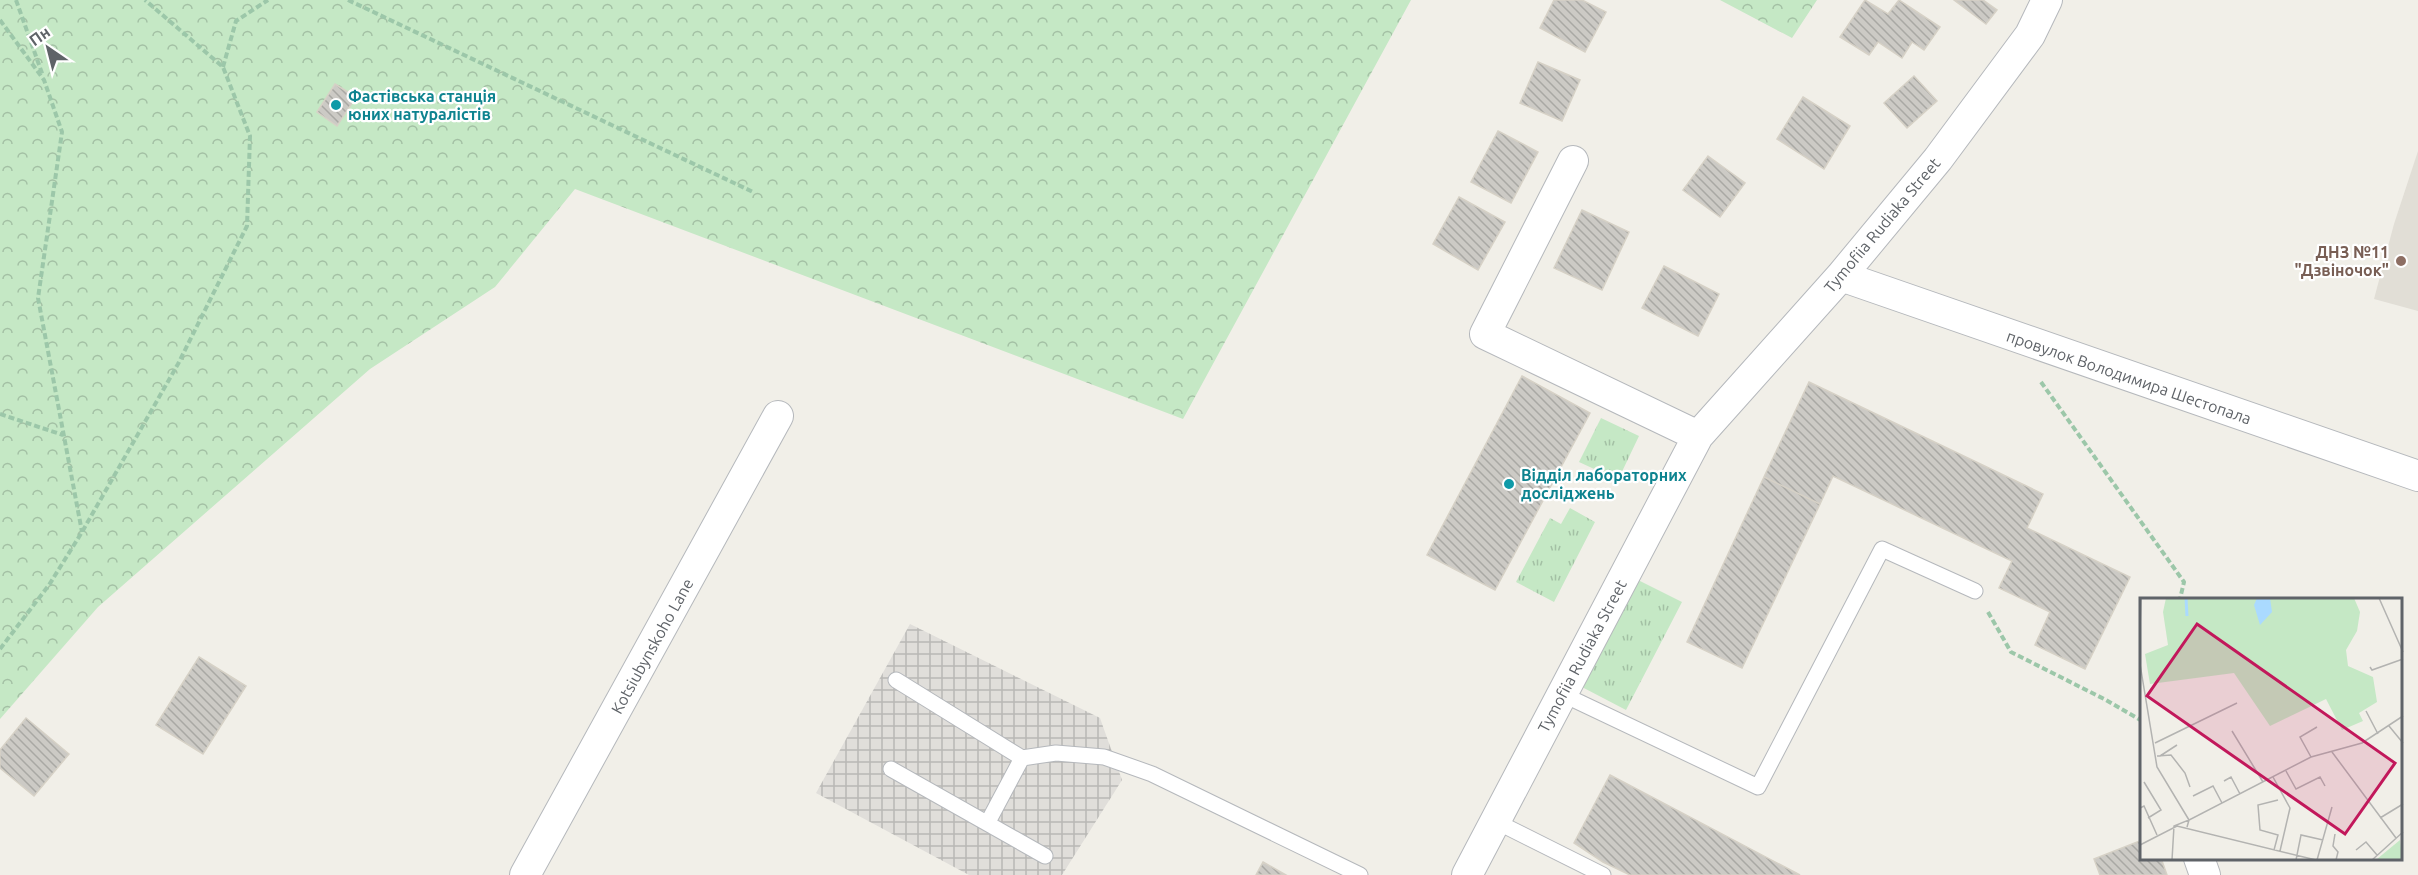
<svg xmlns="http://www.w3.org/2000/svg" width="2418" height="875" font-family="Ubuntu,sans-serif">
  <defs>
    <pattern id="industrial-grid" width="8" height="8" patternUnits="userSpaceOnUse" patternTransform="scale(1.5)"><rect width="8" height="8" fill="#e0deda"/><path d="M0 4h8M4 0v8" fill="none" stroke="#b9b8b5"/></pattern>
    <pattern id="grass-tufts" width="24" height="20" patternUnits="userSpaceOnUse" patternTransform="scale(1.5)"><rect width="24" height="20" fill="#c5e8c5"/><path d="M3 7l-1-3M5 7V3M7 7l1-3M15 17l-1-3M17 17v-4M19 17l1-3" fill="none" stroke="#a3c0a4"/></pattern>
    <pattern id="park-crowns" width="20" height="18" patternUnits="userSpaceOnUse" patternTransform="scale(1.5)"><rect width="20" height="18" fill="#c5e8c5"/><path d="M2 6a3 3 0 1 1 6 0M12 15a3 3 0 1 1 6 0" fill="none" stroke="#a3c0a4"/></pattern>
    <pattern id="building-back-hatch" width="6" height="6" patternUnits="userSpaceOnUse" patternTransform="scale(1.5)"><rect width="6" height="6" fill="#cccac5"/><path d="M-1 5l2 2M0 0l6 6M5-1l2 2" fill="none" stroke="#a9a8a4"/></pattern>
  </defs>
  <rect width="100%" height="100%" fill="#f1efe8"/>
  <!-- industrial -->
  <path fill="url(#industrial-grid)" d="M910,624L1100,718L1122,780L1062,875H969L816,793Z"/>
  <!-- education -->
  <path fill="#e1ded6" d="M2418,151V311L2374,299L2394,224Z"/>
  <!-- grass -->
  <path fill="url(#grass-tufts)" d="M1601,418L1639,436L1618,480L1579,462Z
    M1570,508L1595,522L1554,602L1516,582L1550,518L1561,524Z
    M1636,579L1682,602L1626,710L1580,686Z"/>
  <!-- park -->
  <path fill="url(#park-crowns)" d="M0,0H1411L1183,419L575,189L495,287L370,369L98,607L0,719Z
    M1720,0H1817L1792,38Z"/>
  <!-- building -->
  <path fill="url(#building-back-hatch)" stroke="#d6d1c6" stroke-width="1.5" d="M1554,0H1582L1606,12L1585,52L1540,28Z
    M1865,0L1888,14L1899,0L1940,27L1924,50L1912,42L1902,58L1878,42L1869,55L1840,37Z
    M1954,0H1983L1997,10L1986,24Z
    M1538,62L1580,80L1562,121L1520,103Z
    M1914,76L1937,101L1907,128L1884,103Z
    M335,84L356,97L337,126L317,112Z
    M1803,97L1850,126L1824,169L1777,139Z
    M1498,131L1538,152L1511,203L1471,182Z
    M1708,156L1745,183L1720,217L1683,190Z
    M1459,197L1505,222L1478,270L1433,244Z
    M1582,210L1629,232L1602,290L1554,268Z
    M1664,266L1719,294L1698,336L1642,308Z
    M1522,376L1590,413L1495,590L1427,555Z
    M1809,382L2043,494L2027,528L2130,577L2085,669L2035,645L2050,612L1999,588L2012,561L1833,476L1820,504L1764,477Z
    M1764,477L1820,504L1742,668L1687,642Z
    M199,657L246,686L203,754L156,725Z
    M26,718L69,754L34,796L0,768V750Z
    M1610,775L1800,875H1630L1603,862L1574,843Z
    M2142,840V858H2161L2167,875H2100L2094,859Z
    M1263,862L1286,875H1256Z"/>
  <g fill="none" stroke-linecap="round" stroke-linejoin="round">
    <defs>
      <path id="service" d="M896,680L1022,758L1056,753L1104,757L1152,774L1360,875
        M1562,694L1758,787L1882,549L1975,591
        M891,769L1045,856
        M1495,821L1603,875
        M988,822L1022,758"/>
      <path id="minor" d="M1573,161L1485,334L1698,436
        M1841,276L2418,476
        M2199,858L2205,875
        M525,875L778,416
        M1467,875L1698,436L1841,276L1938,159L2030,35L2047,0"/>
    </defs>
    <!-- service casing -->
    <use href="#service" stroke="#b5b8bc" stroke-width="17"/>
    <!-- minor casing -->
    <use href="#minor" stroke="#b5b8bc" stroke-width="32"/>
    <!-- path -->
    <path stroke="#9cc7a9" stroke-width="4" stroke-dasharray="6 3" stroke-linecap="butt" d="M16,0L43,76
      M348,0L753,192
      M0,20L44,80L62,132L38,298L82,532
      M223,67L236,21L268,0
      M2041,382L2184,582L2180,599
      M0,414L63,435
      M1988,612L2011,652L2106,700L2142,721
      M0,649L49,585L82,532L178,364L247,226L250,136L223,67L145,0"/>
    <!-- service -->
    <use href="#service" stroke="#fff" stroke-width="15"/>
    <!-- minor -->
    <use href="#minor" stroke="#fff" stroke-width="30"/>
  </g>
  <!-- markers -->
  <g fill="#0f9aa8" stroke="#fff" stroke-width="2">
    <circle cx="336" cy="105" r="6"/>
    <circle cx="1509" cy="484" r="6"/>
  </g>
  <circle fill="#8d6e63" stroke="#fff" stroke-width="2" cx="2401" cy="261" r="6"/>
  <g text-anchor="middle" stroke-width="4.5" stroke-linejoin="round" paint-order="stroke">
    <!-- culture labels -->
    <g font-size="16" font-weight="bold" fill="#0d838f" stroke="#fff" text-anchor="start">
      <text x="348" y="102">Фастівська станція<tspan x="348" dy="18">юних натуралістів</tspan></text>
      <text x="1521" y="481">Відділ лабораторних<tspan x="1521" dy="18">досліджень</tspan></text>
    </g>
    <!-- street labels -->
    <g font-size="16" fill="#5f6368" stroke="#fff">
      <text transform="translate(1882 225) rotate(-50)" y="6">Tymofiia Rudiaka Street</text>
      <text transform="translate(2129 377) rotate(19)" y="6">провулок Володимира Шестопала</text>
      <text transform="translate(652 646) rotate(-61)" y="6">Kotsiubynskoho Lane</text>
      <text transform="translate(1582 656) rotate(-62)" y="6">Tymofiia Rudiaka Street</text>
    </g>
    <!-- education labels -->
    <g font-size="16" font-weight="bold" fill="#785e54" stroke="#fff" text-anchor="end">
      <text x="2389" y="258">ДНЗ №11<tspan x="2389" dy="18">"Дзвіночок"</tspan></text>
    </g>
  </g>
  <!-- overview -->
  <g transform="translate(2140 598)">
    <rect width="262" height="262" fill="#f1efe8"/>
    <path d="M260,242L262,262H237V261Z" fill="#c5e8c5"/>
    <path d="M26,0H214L220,14L217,33L206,52L208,68L233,79L237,104L219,115L223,123L202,132L186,101L130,128L94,75L10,86L5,56L28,47L23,14Z" fill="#c5e8c5"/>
    <path d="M117,0H130L132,14L120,27L114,7Z" fill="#aadaff"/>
    <path fill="none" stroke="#aadaff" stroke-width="3" d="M46,0L47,18"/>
    <path fill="none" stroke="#b3b3b1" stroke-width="1.5" d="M239,0L263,54M0,32L1,0M0,66L17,169L49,222L34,228L32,262M230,69L232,72L263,61M226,113L238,136M249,128L263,145M92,133L123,184M15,145L97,105M192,154L256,240M17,158L31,157L45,175L50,189M20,158L37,147M171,159L160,139L177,129M146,173L156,191L180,179L185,188M133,179L150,210L140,253M84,183L91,179L100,196M4,184L21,212L8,220M53,198L73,188L82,205M0,210L4,208L17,237M240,220L263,206M47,229L49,222L171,159L222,145L263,118M195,236L193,248L198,254L196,262M0,247L37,228L176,262M134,252L138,237L120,232L118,207L138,202M216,252L226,244L237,257M156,262L161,237L183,242M177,262L192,209M232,262L263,234"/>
    <path fill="#c2185b" fill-opacity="0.15" stroke="#c2185b" stroke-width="3" d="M57,26L255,165L205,236L7,98Z"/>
    <rect width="262" height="262" fill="none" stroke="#5f6368" stroke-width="3"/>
  </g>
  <!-- north arrow -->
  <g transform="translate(48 48) rotate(325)" stroke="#ffffff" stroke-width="4.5" paint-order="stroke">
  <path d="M0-4.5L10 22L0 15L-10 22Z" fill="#5f6368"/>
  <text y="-9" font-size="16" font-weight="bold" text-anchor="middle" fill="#5f6368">Пн</text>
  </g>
</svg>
